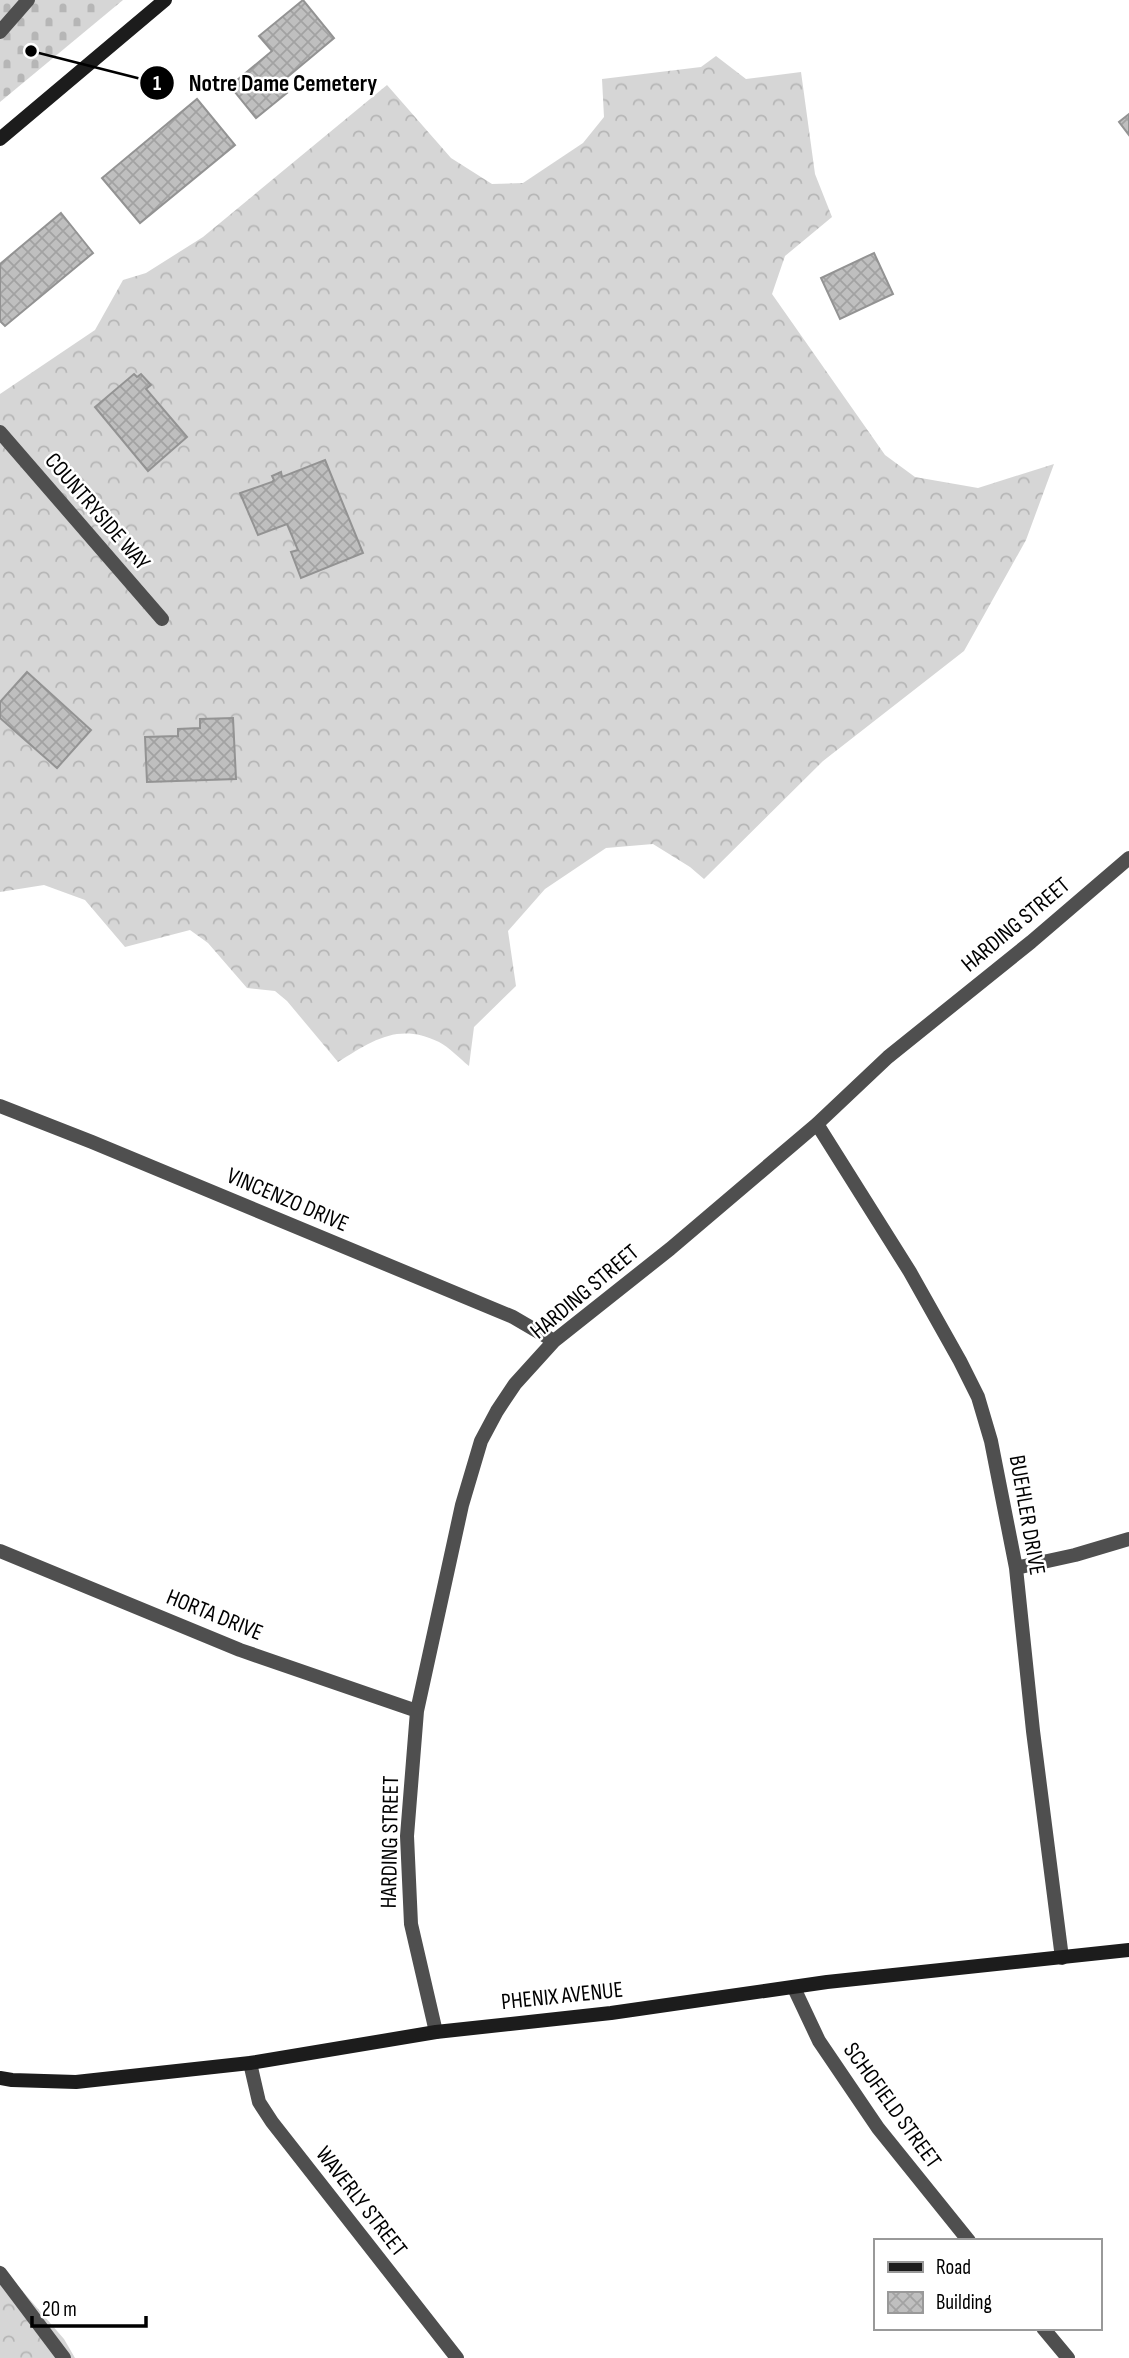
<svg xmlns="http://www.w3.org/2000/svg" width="1129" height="2358" font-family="'Sofia Sans Condensed',sans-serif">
  <defs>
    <pattern id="forest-crowns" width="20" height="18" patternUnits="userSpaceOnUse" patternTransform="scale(1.75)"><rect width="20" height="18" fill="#d6d6d6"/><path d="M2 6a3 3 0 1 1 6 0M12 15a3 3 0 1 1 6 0" fill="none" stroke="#b6b6b6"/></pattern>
    <pattern id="cemetery-stones" width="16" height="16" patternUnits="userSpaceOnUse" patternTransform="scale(1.75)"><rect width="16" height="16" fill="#d6d6d6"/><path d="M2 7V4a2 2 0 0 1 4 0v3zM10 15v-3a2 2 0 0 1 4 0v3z" fill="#b6b6b6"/></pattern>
    <pattern id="building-cross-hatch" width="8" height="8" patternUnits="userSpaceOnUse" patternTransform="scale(1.75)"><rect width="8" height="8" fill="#bfbfbf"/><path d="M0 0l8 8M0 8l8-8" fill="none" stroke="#a2a2a2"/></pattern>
  </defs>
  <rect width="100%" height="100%" fill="#fff"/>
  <!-- forest -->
  <path fill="url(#forest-crowns)" d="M716,56L746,79L801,72L815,174L832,217L785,256L772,294L885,455L915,477L978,488L1054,464L1026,540L964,651L823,761L704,879L690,867L653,844L606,848L545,889L508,931L516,986L474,1027L469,1066C459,1058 449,1047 439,1042C398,1022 372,1041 338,1062L287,1001L275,991L247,988L208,943L190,930L125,947L85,900L44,885L0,892V394L95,330L123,280L146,273L203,237L387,85L451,158L492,184L523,183L583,143L604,117L602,79L701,67Z
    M0,2265L64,2339L75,2358H0Z"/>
  <!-- cemetery -->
  <path fill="url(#cemetery-stones)" d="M0,0H123L0,102Z"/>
  <!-- building -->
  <path fill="url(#building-cross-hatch)" stroke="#939393" stroke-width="2" d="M303,0L334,38L279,84L287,93L256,118L230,86L272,51L259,36Z
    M197,99L235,145L140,223L102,178Z
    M1129,114V135L1119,122Z
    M61,213L93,253L5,326L0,321V264Z
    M874,253L893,294L840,319L821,278Z
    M134,374L137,377L141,374L151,385L146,389L187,437L148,471L95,407Z
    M325,460L363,553L301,578L291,552L298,550L287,524L258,535L240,493L272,482L274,480L272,476L281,472L282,477Z
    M27,672L91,730L57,768L0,718V702Z
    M233,718L236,779L147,782L145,737L178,736V729L200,728V719Z"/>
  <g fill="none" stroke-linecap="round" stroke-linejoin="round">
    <!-- lane -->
    <path stroke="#4f4f4f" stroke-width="14" d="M0,32L28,0"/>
    <!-- street -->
    <path stroke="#4f4f4f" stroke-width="14" d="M0,432L162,619
      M0,1106L92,1142L513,1317L554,1341
      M817,1124L910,1272L960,1361L978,1397L991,1441L1016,1568L1033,1731L1062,1958
      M0,1551L240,1650L417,1711
      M1016,1568L1075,1555L1129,1539
      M794,1988L819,2041L878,2128L969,2241
      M436,2032L411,1924L407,1836L417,1711L462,1505L481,1441L497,1411L515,1384L554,1341L670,1249L817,1124L888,1057L1031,942L1129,858
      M250,2063L259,2102L272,2122L457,2358
      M0,2273L64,2358
      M1043,2328L1068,2358"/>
    <!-- secondary -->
    <path stroke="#1c1c1c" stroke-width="14" d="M0,139L165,0
      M0,2078L12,2080L76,2082L250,2063L436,2032L611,2013L827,1982L1129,1950"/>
  </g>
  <g text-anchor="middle" stroke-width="5" stroke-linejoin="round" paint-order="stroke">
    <!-- street labels -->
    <g font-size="23" fill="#000" stroke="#fff">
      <text transform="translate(98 511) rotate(49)" y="8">COUNTRYSIDE WAY</text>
      <text transform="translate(1015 924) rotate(-40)" y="8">HARDING STREET</text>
      <text transform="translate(288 1199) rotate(23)" y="8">VINCENZO DRIVE</text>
      <text transform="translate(584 1291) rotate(-40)" y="8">HARDING STREET</text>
      <text transform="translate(1028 1515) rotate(80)" y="8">BUEHLER DRIVE</text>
      <text transform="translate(215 1614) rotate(22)" y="8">HORTA DRIVE</text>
      <text transform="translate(389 1842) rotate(-89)" y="8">HARDING STREET</text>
      <text transform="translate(562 1995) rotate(-6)" y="8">PHENIX AVENUE</text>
      <text transform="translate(893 2105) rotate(54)" y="8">SCHOFIELD STREET</text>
      <text transform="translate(362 2201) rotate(52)" y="8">WAVERLY STREET</text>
    </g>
  </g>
  <!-- callouts -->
  <path fill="none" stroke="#000" stroke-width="2.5" d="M31 51L157 83"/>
  <g fill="#000" stroke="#fff" stroke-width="2.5">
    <circle cx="31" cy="51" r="7"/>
    <circle cx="157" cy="83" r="18"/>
  </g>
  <g font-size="21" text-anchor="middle" font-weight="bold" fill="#fff">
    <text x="157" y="90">1</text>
  </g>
  <g font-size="24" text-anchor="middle" font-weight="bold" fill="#000" stroke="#fff" stroke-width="5" stroke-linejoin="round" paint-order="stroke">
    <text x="283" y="91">Notre Dame Cemetery</text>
  </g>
  <!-- legend -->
  <rect x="874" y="2239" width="228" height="91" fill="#ffffff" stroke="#999999" stroke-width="2"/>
  <rect x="888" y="2262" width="35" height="10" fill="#1c1c1c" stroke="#999999" stroke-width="2"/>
  <text x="936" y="2274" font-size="21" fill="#000000">Road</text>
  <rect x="888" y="2292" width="35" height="21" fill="url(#building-cross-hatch)" stroke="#999999" stroke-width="2"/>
  <text x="936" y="2309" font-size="21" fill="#000000">Building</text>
  <!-- scale -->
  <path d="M32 2316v10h114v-10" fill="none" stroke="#000000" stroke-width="3.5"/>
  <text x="42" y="2316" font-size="21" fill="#000000" stroke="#ffffff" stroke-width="5" paint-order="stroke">20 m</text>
</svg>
